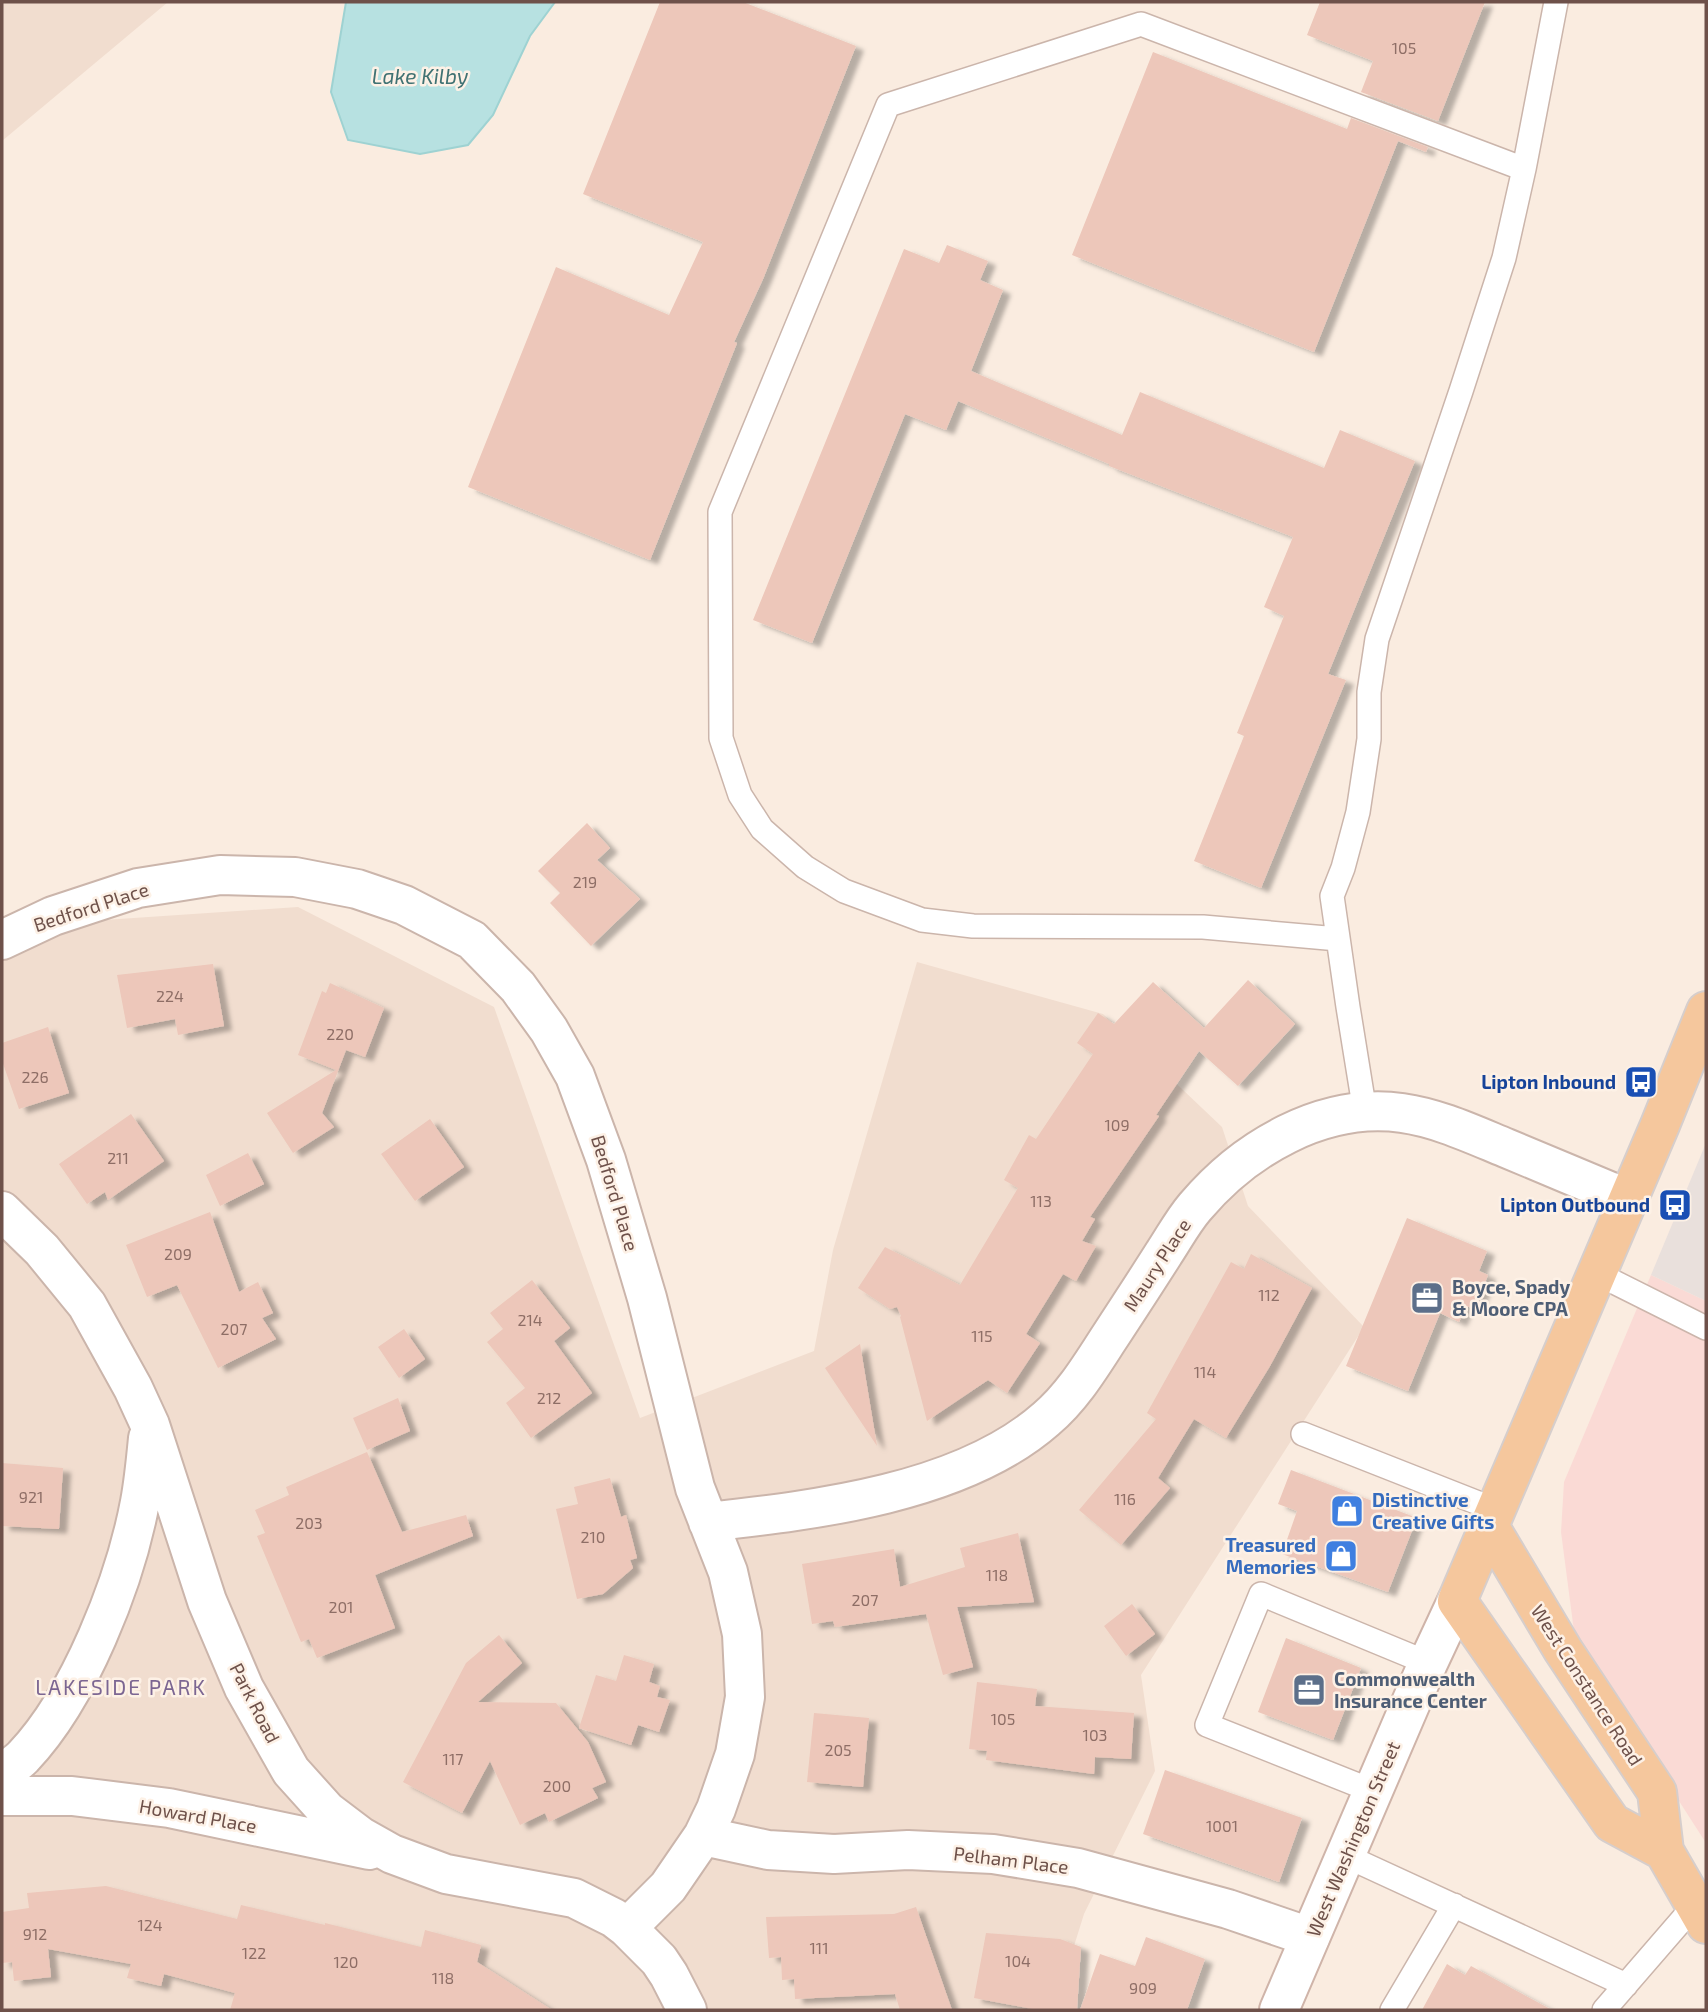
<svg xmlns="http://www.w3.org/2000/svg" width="1708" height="2012" font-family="'Exo 2',sans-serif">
  <defs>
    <filter id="shadow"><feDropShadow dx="8" dy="4.5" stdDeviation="2" flood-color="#0004"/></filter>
  </defs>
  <rect width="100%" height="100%" fill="#faece0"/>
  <!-- residential -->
  <path fill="#f1ddcf" d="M2,2H168L2,141Z
    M298,907L494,1007L640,1418L814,1351L833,1250L917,962L1103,1014L1222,1127L1248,1206L1364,1327L1141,1675L1155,1771L1084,1914L1054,2010H2V952L104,920Z"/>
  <!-- commercial -->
  <path fill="#fadad5" d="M1651,1275L1706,1301V1843L1575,1639L1561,1532L1564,1482Z"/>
  <!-- industrial -->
  <path fill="#e9e0dc" d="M1706,1143V1301L1651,1275Z"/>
  <!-- water -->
  <path fill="#b7e1e1" stroke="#9ed2d2" stroke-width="2" d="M346,2H555L530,36L493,115L468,145L420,154L348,140L331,92Z"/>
  <!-- building -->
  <path fill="#edc7ba" filter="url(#shadow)" d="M660,2H743L856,46L763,279L734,342L737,343L650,560L468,487L556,267L669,315L703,242L583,194Z
    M1320,2H1485L1438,121L1361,92L1373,61L1307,35Z
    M1153,52L1347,129L1351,118L1428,147L1426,152L1398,141L1314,352L1072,255Z
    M947,245L988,261L980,280L1003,290L971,371L1122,435L1140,392L1324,468L1340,430L1415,461L1328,674L1346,680L1261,888L1194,861L1244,736L1237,733L1284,616L1264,607L1293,537L1109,466V464L958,401L946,430L905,414L812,643L753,620L904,249L939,263Z
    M587,823L610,848L597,860L640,899L591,946L550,903L560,893L538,871Z
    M213,964L224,1026L178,1035L175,1019L127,1028L117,975Z
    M1248,980L1295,1024L1238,1086L1199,1051L1156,1115L1159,1116L1090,1217L1095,1219L1082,1241L1096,1246L1076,1281L1063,1274L1026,1334L1040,1343L1007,1393L988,1380L927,1421L900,1317L901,1316L897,1307L890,1309L858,1288L885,1247L960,1285L1018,1188L1004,1180L1029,1135L1036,1139L1093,1054L1077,1043L1098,1013L1114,1024L1153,982L1204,1028Z
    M330,983L384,1008L365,1057L346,1050L322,1113L334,1127L293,1153L267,1113L336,1070L298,1055L322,991L326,993Z
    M48,1027L69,1093L19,1109L2,1061V1043Z
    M131,1114L164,1161L108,1200L105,1192L87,1204L59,1164Z
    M430,1119L464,1167L415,1201L381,1154Z
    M248,1153L264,1184L220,1206L206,1175Z
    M210,1212L239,1292L258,1282L273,1313L262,1318L276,1339L218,1368L177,1285L147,1297L126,1245Z
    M1407,1218L1487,1251L1479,1271L1488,1275L1475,1309L1466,1306L1459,1322L1440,1313L1408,1391L1346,1366Z
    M1251,1254L1312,1288L1270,1366L1226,1438L1194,1419L1158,1478L1170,1488L1121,1545L1079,1510L1156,1419L1147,1413L1231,1262L1244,1269Z
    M532,1280L570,1328L554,1341L592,1393L531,1438L506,1403L525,1388L487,1342L503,1329L490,1313Z
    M404,1329L425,1359L399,1378L378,1347Z
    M860,1344L877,1446L825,1368Z
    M398,1398L410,1431L367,1450L353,1418Z
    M367,1452L402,1532L466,1515L473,1536L375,1575L395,1628L317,1658L309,1639L301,1642L257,1536L265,1533L255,1510L289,1495L286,1487Z
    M2,1463L63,1468L59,1529L2,1526Z
    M1291,1470L1417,1518L1388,1592L1282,1554L1297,1511L1278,1504Z
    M610,1478L621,1517L626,1515L637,1558L630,1560L633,1568L603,1594L577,1599L556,1509L578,1504L574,1487Z
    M1018,1533L1034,1602L957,1607L973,1667L943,1675L926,1614L835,1627L833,1621L812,1624L802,1564L894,1549L900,1587L965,1567L960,1548Z
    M1132,1604L1155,1634L1126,1656L1104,1626Z
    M499,1635L522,1663L478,1702L556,1703L588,1742L606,1782L592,1788L598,1798L549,1822L545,1813L520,1825L490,1761L462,1813L403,1782L466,1663Z
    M1286,1638L1361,1668L1333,1740L1258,1712Z
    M624,1655L654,1664L649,1682L660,1686L657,1697L670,1700L659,1732L638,1725L631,1745L579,1728L596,1675L616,1681Z
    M977,1682L1037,1689L1035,1706L1134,1713L1131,1759L1095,1757L1094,1774L986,1760L987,1751L969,1749Z
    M814,1713L869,1718L863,1787L807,1782Z
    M1165,1770L1302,1818L1279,1882L1143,1834Z
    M106,1886L237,1919L241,1905L325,1925V1923L421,1947L425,1930L481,1945L477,1962L552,2010H230L235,1993L164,1974L161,1986L127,1978L131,1964L48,1949L51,1977L14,1981L12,1962L2,1963V1912L29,1908L27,1893Z
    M916,1907L952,2010H900L895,1994L795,1999L794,1979L782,1980L781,1957L769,1958L766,1917L894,1914Z
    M986,1933L1060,1939L1081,1947L1077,2010H1038L974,1998Z
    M1146,1937L1205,1959L1187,2010H1080L1100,1954L1135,1966Z
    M1447,1964L1465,1975L1471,1966L1552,2010H1422Z"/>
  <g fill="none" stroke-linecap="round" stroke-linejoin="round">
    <defs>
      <path id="lane" d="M1338,939L1203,927L973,926L922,920L844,891L805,867L762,829L740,795L721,738L720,512L888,105L1141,24L1524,169
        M1365,1112L1348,1007L1332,896L1343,868L1358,812L1369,739V692L1377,639L1461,391L1504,258L1524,169L1556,2
        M1596,1273L1706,1328
        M1303,1434L1496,1510
        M1373,1791L1207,1725L1261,1594L1428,1663
        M1346,1856L1626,1985
        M1392,2010L1454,1905
        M1604,2010L1694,1906"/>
      <path id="street" d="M2,940L53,916L138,888L220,875L295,877L357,889L404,905L472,940L518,987L549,1030L575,1076L606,1160L647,1298L695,1488L728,1572L742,1634L745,1697L735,1754L716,1809L703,1836L668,1887L627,1928
        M2,1211L42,1250L87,1305L133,1388L150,1425L207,1601L244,1688L291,1771L327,1811L360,1836L392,1854L446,1874L574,1898L614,1918L627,1928L659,1960L669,1975L687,2010
        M708,1522C816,1510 962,1493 1046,1419C1071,1398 1089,1369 1107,1341C1126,1312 1145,1283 1164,1253C1174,1238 1183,1221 1195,1207C1244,1149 1322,1102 1402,1113C1438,1118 1472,1134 1506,1148C1547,1165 1587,1182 1628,1199
        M2,1774C9,1768 17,1763 23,1757C80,1697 125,1582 140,1502C144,1481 146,1459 148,1438
        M2,1796H72L169,1808L369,1850
        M703,1836L768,1850L834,1854L908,1850L993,1854L1078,1868L1228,1909L1310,1937"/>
      <path id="secondary" d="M1279,2010L1428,1663L1457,1601"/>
      <path id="primary" d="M1489,1526L1563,1650L1657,1792L1664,1851L1706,1924
        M1664,1851L1612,1823L1457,1601L1660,1125L1706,1011"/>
    </defs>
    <!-- lane casing -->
    <use href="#lane" stroke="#cbb5ab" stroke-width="26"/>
    <!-- street casing -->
    <use href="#street" stroke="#cbb5ab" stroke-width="42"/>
    <!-- secondary casing -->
    <use href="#secondary" stroke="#cfb4a9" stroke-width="42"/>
    <!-- primary casing -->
    <use href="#primary" stroke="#d6cecc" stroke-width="42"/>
    <!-- lane -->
    <use href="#lane" stroke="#fff" stroke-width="23"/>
    <!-- street -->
    <use href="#street" stroke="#fff" stroke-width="38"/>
    <!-- secondary -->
    <use href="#secondary" stroke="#fff" stroke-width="38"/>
    <!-- primary -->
    <use href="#primary" stroke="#f5c79d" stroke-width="38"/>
  </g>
  <!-- icons -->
  <defs>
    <symbol id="bus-square" viewBox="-11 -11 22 22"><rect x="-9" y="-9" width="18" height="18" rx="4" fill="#1a4fb4" stroke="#fdf1e6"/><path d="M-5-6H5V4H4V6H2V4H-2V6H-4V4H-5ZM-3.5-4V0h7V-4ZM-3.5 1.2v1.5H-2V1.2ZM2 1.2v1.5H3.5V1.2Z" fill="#fff"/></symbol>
    <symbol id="office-square" viewBox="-11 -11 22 22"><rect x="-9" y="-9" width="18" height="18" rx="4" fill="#5c6f8a" stroke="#fdf1e6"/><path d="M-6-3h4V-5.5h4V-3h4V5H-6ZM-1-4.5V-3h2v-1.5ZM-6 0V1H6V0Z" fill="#fff"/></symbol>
    <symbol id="shop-square" viewBox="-11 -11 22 22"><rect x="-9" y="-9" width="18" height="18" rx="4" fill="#3f7fe0" stroke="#fdf1e6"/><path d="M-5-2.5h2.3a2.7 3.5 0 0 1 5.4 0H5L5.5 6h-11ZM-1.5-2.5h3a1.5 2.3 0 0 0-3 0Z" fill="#fff"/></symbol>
  </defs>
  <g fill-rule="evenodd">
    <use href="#bus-square" x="1622" y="1063" width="38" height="38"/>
    <use href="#bus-square" x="1656" y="1186" width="38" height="38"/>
    <use href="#office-square" x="1408" y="1279" width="38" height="38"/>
    <use href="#shop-square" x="1328" y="1492" width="38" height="38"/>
    <use href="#shop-square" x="1322" y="1537" width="38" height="38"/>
    <use href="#office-square" x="1290" y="1671" width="38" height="38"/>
  </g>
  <g text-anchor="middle" stroke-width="5" stroke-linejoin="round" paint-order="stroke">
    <!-- number labels -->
    <g font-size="16" fill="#8e6e66">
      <text x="1404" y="54">105</text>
      <text x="585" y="888">219</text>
      <text x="170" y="1002">224</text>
      <text x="340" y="1040">220</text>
      <text x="35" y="1083">226</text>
      <text x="1117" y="1131">109</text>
      <text x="118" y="1164">211</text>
      <text x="1041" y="1207">113</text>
      <text x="178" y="1260">209</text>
      <text x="1269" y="1301">112</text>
      <text x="530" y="1326">214</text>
      <text x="234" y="1335">207</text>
      <text x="982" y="1342">115</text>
      <text x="1205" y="1378">114</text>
      <text x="549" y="1404">212</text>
      <text x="31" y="1503">921</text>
      <text x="1125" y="1505">116</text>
      <text x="309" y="1529">203</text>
      <text x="593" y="1543">210</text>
      <text x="997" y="1581">118</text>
      <text x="865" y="1606">207</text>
      <text x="341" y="1613">201</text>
      <text x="1003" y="1725">105</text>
      <text x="1095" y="1741">103</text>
      <text x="838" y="1756">205</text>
      <text x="453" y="1765">117</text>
      <text x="557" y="1792">200</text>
      <text x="1222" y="1832">1001</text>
      <text x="150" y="1931">124</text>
      <text x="35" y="1940">912</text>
      <text x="819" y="1954">111</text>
      <text x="254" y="1959">122</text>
      <text x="1018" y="1967">104</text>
      <text x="346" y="1968">120</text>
      <text x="443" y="1984">118</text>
      <text x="1143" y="1994">909</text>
    </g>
    <!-- street labels -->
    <g font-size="19" fill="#6e514a" stroke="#fdf1e6">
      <text transform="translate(91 907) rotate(-18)" y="7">Bedford Place</text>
      <text transform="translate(615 1193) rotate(73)" y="7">Bedford Place</text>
      <text transform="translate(1157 1265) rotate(-57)" y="7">Maury Place</text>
      <text transform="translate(1587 1685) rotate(57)" y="7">West Constance Road</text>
      <text transform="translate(255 1703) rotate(63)" y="7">Park Road</text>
      <text transform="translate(198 1816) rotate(10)" y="7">Howard Place</text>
      <text transform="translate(1353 1839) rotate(-67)" y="7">West Washington Street</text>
      <text transform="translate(1011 1860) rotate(7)" y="7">Pelham Place</text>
    </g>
    <!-- transit labels -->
    <g font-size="19" font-weight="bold" fill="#164399" stroke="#fdf1e6" text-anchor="end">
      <text x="1616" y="1089">Lipton Inbound</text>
      <text x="1650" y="1212">Lipton Outbound</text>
    </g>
    <!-- service labels -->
    <g font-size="19" font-weight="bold" fill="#4e5e75" stroke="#fdf1e6" text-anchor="start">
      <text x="1452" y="1294">Boyce, Spady<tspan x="1452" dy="22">&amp; Moore CPA</tspan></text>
      <text x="1334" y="1686">Commonwealth<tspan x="1334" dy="22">Insurance Center</tspan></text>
    </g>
    <!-- shop labels -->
    <g font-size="19" font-weight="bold" fill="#366cbe" stroke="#fdf1e6" text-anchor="start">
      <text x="1372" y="1507">Distinctive<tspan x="1372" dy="22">Creative Gifts</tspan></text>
      <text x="1316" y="1552" text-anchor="end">Treasured<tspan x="1316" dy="22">Memories</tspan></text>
    </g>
    <!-- water labels -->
    <g font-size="21" font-style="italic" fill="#407273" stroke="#fdf1e6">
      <text x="420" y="84">Lake Kilby</text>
    </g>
    <!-- neighbourhood labels -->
    <g font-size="21" letter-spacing="2" fill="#7c6692" stroke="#fdf1e6">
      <text x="121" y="1695">LAKESIDE PARK</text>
    </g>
  </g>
  <!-- border -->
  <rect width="1708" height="2012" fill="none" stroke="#6e514a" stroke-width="7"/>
</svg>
